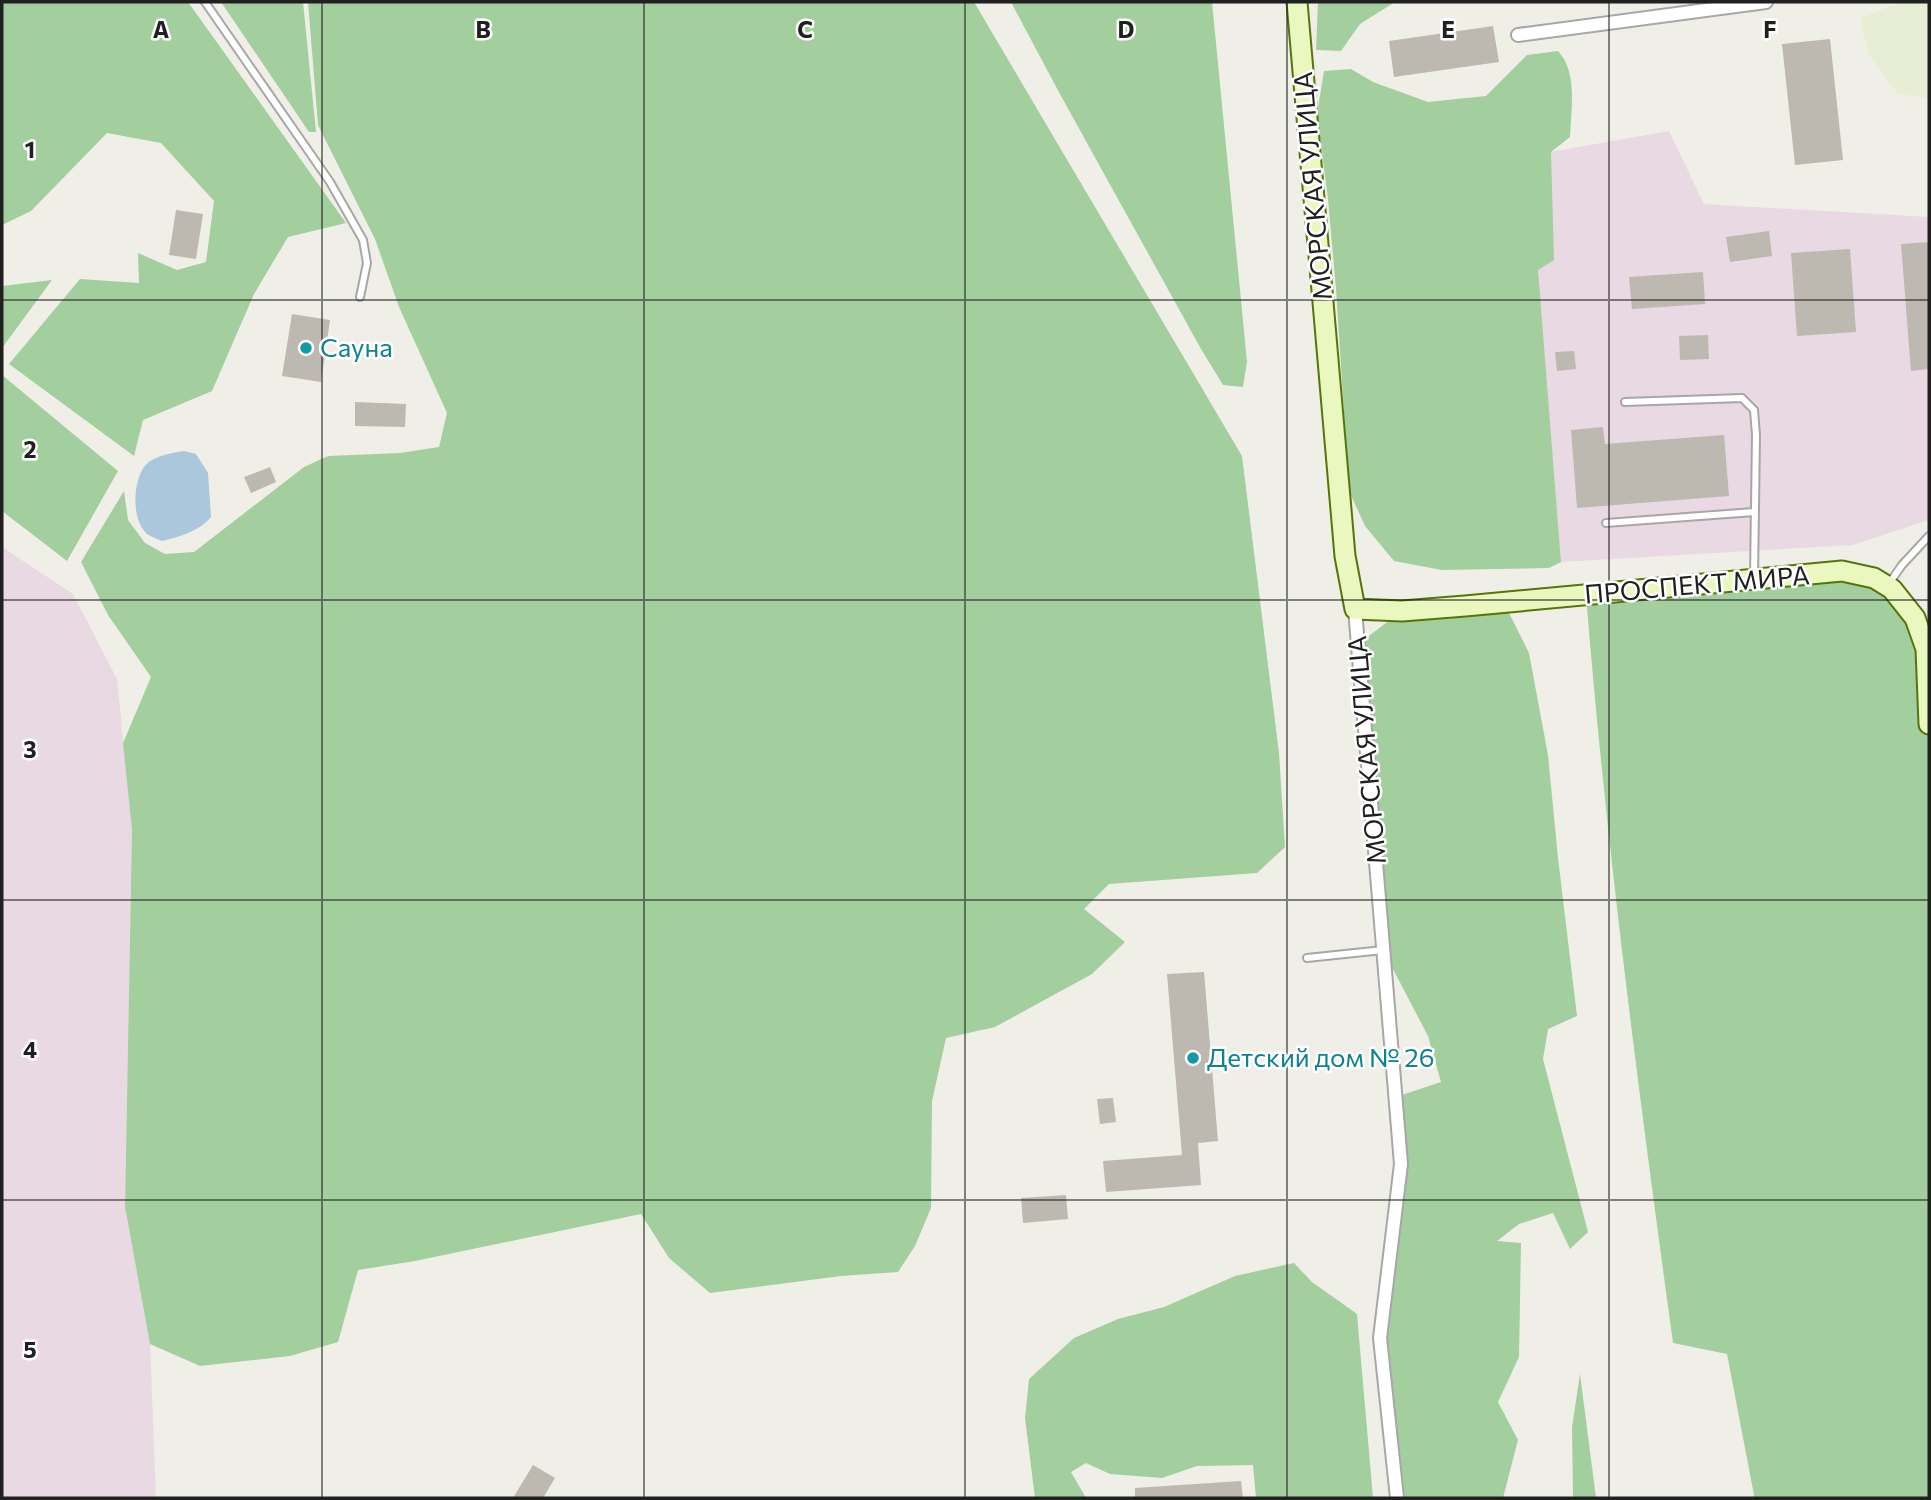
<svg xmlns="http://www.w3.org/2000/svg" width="1931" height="1500" font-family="Commissioner,sans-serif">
  <rect width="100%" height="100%" fill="#f0efe7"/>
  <!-- industrial -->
  <path fill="#e9d9e3" d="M1669,131L1704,204L1929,217V520L1853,545L1561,562L1528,156Z
    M2,547L73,594L117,679L132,830L125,1207L150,1344L156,1498H2Z"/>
  <!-- farmland -->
  <path fill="#e7eed4" d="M1902,2H1929V98L1898,94L1869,55L1860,18Z"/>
  <!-- forest -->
  <path fill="#a3ce9e" d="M2,2H188L346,223L288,237L254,294L212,391L143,420L134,456L9,364L80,279L139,283L138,253L177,270L206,262L214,201L161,143L107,133L31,211L2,225Z
    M221,2H303L316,132H309Z
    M308,2H974L1242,456L1279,753L1285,847L1257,873L1109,884L1084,909L1125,942L1092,974L995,1027L946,1038L932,1101L931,1208L915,1246L898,1272L841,1276L710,1293L669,1258L641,1214L415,1261L358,1270L338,1342L290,1356L200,1366L150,1344L125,1207L132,830L123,743L151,677L108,615L81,562L124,491L128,520L145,543L165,554L194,552L304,467L328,456L400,453L439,447L447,413L399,307L375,239L318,125Z
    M1011,2H1212L1247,362L1243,387L1223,385L1201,349L1061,96Z
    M1318,2H1395L1360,24L1341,51L1316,50Z
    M1558,51C1578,72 1571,110 1570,137L1551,152L1554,260L1538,270L1561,562L1549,568L1442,570L1394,561L1365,526L1349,491L1336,289L1328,199L1317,114L1324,71L1351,69L1373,82L1428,102L1486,96L1527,55Z
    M52,280L2,348V286Z
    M2,375L118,471L67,561L2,511Z
    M1874,578L1915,618L1929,724V1498H1752L1754,1495L1727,1354L1673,1343C1639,1094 1606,845 1586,595Z
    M1504,603L1529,653L1548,755L1558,858L1577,1016L1548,1029L1543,1059L1588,1232L1570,1249L1553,1213L1519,1224L1497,1241L1521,1243L1519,1357L1498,1402L1518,1440L1503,1498H1397L1380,1338L1401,1164L1396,1097L1441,1082L1428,1036L1383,950L1358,644L1402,611Z
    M1294,1263L1312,1282L1357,1314L1373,1498H1256L1253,1465L1197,1466L1162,1478L1110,1474L1086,1463L1071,1472L1086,1498H1035L1025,1418L1029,1379L1074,1338L1118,1319L1164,1307L1235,1276Z
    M1580,1374L1596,1498H1573L1572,1427Z"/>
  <!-- water -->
  <path fill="#aac7dc" d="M184,451L196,454L208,473L211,517C198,532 181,536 162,541C158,539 151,537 147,534C131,519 133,483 144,467C152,456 172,453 184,451Z"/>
  <!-- building -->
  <path fill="#bdb8b0" d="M1493,26L1499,62L1394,77L1389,41Z
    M1830,39L1843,160L1795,165L1782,44Z
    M176,210L203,214L196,259L169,255Z
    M1769,231L1772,256L1730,262L1726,237Z
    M1929,242V369L1911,371L1901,244Z
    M1850,249L1856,332L1797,336L1791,253Z
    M1703,272L1705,304L1632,309L1629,277Z
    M292,314L330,320L321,382L282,376Z
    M1708,335L1709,359L1680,360L1679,336Z
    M1574,351L1576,369L1557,371L1555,352Z
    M355,402L406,404L405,427L355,426Z
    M1603,427L1605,444L1724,435L1729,496L1577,508L1571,430Z
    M270,467L276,482L251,493L244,477Z
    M1204,972L1218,1141L1198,1143L1201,1185L1106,1192L1103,1161L1182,1155L1167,974Z
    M1113,1098L1116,1122L1100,1124L1097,1099Z
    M1066,1195L1068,1219L1023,1223L1021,1198Z
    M533,1465L555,1478L543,1498H513Z
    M1241,1481L1243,1498H1135V1488Z"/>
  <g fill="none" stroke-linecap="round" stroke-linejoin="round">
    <defs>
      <path id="lane" d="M205,2L330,182L363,240L367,263L360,297
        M1625,402L1742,398L1754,410L1756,435L1754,578
        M1606,523L1754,512
        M1888,585L1902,565L1929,536
        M1307,958L1383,950"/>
      <path id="street" d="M1518,35L1766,2
        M1355,609L1401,1164L1380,1338L1397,1498"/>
      <path id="secondary" d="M1297,2L1345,556L1355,609L1402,611L1465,606L1842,571L1874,578L1892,589L1915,618L1926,649L1929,724"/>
    </defs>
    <!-- lane casing -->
    <use href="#lane" stroke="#a7a7a7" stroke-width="10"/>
    <!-- street casing -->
    <use href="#street" stroke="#a7a7a7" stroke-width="16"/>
    <!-- secondary casing -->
    <use href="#secondary" stroke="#55750a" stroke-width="23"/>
    <!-- lane -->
    <use href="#lane" stroke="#fff" stroke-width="6"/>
    <!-- street -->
    <use href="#street" stroke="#fff" stroke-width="12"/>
    <!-- secondary -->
    <use href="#secondary" stroke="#eaf7be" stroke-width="19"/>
  </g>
  <!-- grid -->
  <path fill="none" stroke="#202020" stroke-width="2" stroke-opacity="0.55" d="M322,2V1498M644,2V1498M965,2V1498M1287,2V1498M1609,2V1498M2,300H1929M2,600H1929M2,900H1929M2,1200H1929"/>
  <!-- markers -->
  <g fill="#0f9aa8" stroke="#fff" stroke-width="2.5">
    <circle cx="306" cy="348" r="7"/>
    <circle cx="1193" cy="1058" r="7"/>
  </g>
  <g text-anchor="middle" stroke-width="5" stroke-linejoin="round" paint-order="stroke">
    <!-- street labels -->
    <g font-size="26" fill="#202020" stroke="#fff">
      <text transform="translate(1313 186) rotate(-95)" y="9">МОРСКАЯ УЛИЦА</text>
      <text transform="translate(1697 585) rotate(-5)" y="9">ПРОСПЕКТ МИРА</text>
      <text transform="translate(1367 750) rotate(-95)" y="9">МОРСКАЯ УЛИЦА</text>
    </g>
    <!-- culture labels -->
    <g font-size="26" fill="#0d838f" stroke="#fff" text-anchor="start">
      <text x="320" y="357">Сауна</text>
      <text x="1207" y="1067">Детский дом № 26</text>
    </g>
  </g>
  <g font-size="23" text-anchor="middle" font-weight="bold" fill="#202020" stroke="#fff" stroke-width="5" stroke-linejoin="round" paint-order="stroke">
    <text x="161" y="38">A</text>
    <text x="483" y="38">B</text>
    <text x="805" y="38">C</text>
    <text x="1126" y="38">D</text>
    <text x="1448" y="38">E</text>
    <text x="1770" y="38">F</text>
    <text x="30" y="158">1</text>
    <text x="30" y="458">2</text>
    <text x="30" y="758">3</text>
    <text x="30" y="1058">4</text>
    <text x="30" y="1358">5</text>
  </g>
  <!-- border -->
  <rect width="1931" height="1500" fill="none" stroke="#202020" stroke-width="7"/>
</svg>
